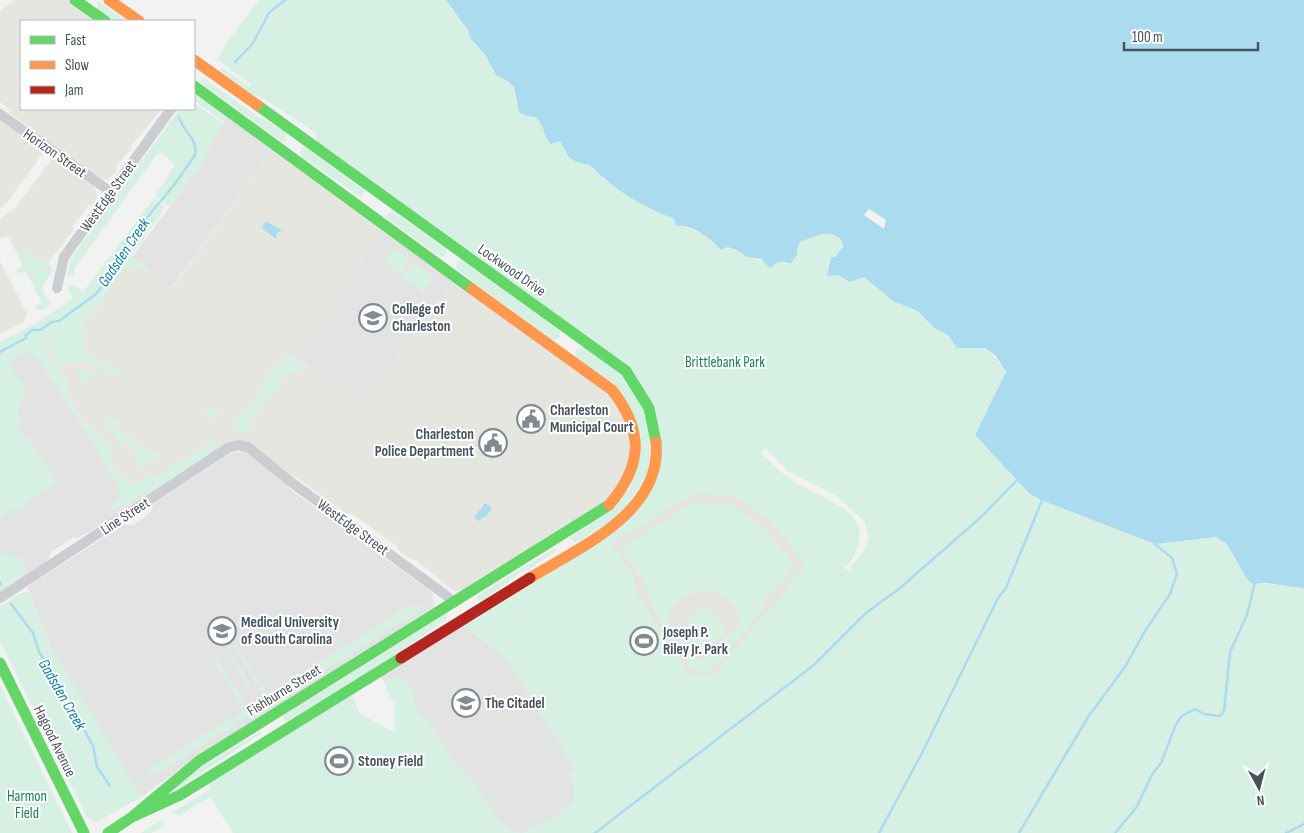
<svg xmlns="http://www.w3.org/2000/svg" width="1304" height="833" font-family="'Sofia Sans Condensed',sans-serif">
  <rect width="100%" height="100%" fill="#f2f2f2"/>
  <!-- commercial -->
  <path fill="#e6e6e0" d="M14,0H67L97,21H21V109H162L131,146L132,150L127,153L116,167V172L108,180L101,179L36,135L37,133L11,114L8,108L0,102V12Z
    M0,117L43,150V153L6,204L0,208Z
    M273,148L385,230L294,356L362,404L454,280L609,393L629,424V467L608,501L460,592L451,589L416,560L410,559L399,551L397,546L352,514H347L246,442L137,504L32,347L81,322L132,257L173,287Z
    M53,158L94,186L98,196L93,204L89,205L73,226L74,230L51,259L49,264L52,267L51,274L43,282L42,289L45,297L50,300V304L45,309L38,310L36,306L42,303L26,271L20,273L17,272V269L23,265L8,236L1,238L0,236V219L14,209Z
    M0,261L27,314L23,322L0,334Z"/>
  <!-- education -->
  <path fill="#e4e3e4" d="M227,117L273,148L172,287L132,257L202,164L218,131Z
    M385,230L454,280L362,404L293,356Z
    M32,347L137,504L125,508L115,518L78,538H73L52,551L46,563L18,581L0,553V514L12,419L6,363Z
    M241,451H246L266,465L292,491L433,593L434,607L200,755L141,797L51,647L27,587L123,525H134L151,512L152,505L229,454Z
    M463,625L506,658L597,803L552,833H480L380,676Z"/>
  <!-- green -->
  <path fill="#d6f1e3" fill-rule="evenodd" d="M260,0H446L468,30L474,43L486,56L496,75L509,82L514,88L516,103L523,113L527,116L535,117L544,127L545,136L557,142L560,141C573,156 569,159 590,165L605,181L636,199L642,204L674,219L679,225L707,236L715,241L721,250C734,245 737,254 748,257C756,260 760,258 767,265L778,262L786,264L800,242L813,237L829,232L842,241L843,247L835,257H831L829,262L833,276L838,275L850,282L864,277L893,301L918,311L938,330L949,336L964,349C990,342 992,356 1006,372L975,435L1030,494L1041,500L1155,544L1216,537L1227,544L1247,579L1253,584H1279L1304,588V833H521L551,819L567,807L573,801L575,790L568,775L575,768L506,658L463,625L622,526L656,478L646,392L317,142L316,133L263,98L253,95L219,71L221,67L249,87L252,85L217,59L232,35ZM765,447L788,471L837,496L864,521L869,537L865,549L848,571L845,568C851,562 854,556 857,548C874,511 816,496 793,481C781,473 771,462 761,453Z
    M98,2H100L126,21H113L97,9Z
    M203,78L257,116L285,131L286,141L282,142L200,82Z
    M199,95L227,117L224,122L194,100V96Z
    M194,103L223,123L202,164L170,207L155,196L175,165L162,152L157,154L75,268L74,275L67,276L71,258L167,126L180,109H194Z
    M305,147L364,190L362,198L301,156L300,151Z
    M154,198L164,206L162,213L131,256L144,264L150,273C143,272 141,265 132,267C116,270 106,297 96,309C91,314 85,316 81,322L86,327L80,336L88,343L83,349L112,370L116,366L119,369L112,375L87,359L77,364L72,359L58,368L68,379C63,397 79,416 91,428C94,432 98,431 101,434C105,439 105,443 110,447C107,459 120,480 131,485L166,472L174,464C192,462 202,443 218,438L220,442L193,466L169,482L114,510L109,507L120,497V490L85,430L40,362L31,353L25,351L11,360L13,371L26,390L18,412L22,424L18,429L25,438H28L36,448L55,481C48,496 27,494 23,510H12L0,518V342L38,322L72,299L68,287L75,285L83,292ZM56,335L48,344L47,350L57,358L58,368C46,363 43,354 44,341Z
    M393,211L447,250L445,256L441,257L385,217Z
    M7,233L12,237L15,247L32,257L34,256L51,265V274L42,286L44,295L51,302L45,309L38,310L36,308L42,303L26,271L20,273L17,272V269L23,265Z
    M394,248L409,258L399,276L386,260Z
    M463,260L560,331L559,338L552,340L457,270L456,262Z
    M414,262L434,277L422,294L420,288L400,277Z
    M583,347L611,366L631,384L651,425L649,471L624,512L578,542H574L570,538L630,489L641,435L575,356L576,350Z
    M293,356L306,364L307,368L298,369L287,375L249,420L250,430L243,432L234,429V424C240,416 248,411 253,403C263,389 275,359 293,356Z
    M86,369L90,372L86,377L89,379L84,385L78,375Z
    M208,406L220,416L212,418L205,413Z
    M106,414L120,422L117,429L152,454L158,450L160,455L142,468L135,465L141,461L128,440L121,444L105,418Z
    M555,548L556,551L530,569L523,571L481,602L478,599V595Z
    M0,549L6,555L23,559L26,569L18,581L0,592Z
    M23,592H29L51,647L141,797L99,821H93L86,816L0,641V607Z
    M411,604L425,608L284,695L281,694L278,689Z
    M447,614V619L395,656L287,722L285,721L283,715Z
    M235,646L267,693L264,695L234,649Z
    M227,651H229L250,685L247,687Z
    M215,658L217,659L246,706L243,708L214,661Z
    M396,676L406,681L413,692L416,710L429,721L457,766L473,780L496,817L512,830L521,833H233L210,797L180,815L171,813L210,789L207,784L352,694L359,713L395,733V705L386,689V681Z
    M0,685L72,833H0Z
    M248,708L251,716L240,722L237,721L235,716Z
    M233,717L235,725L155,775L152,774L149,769Z
    M261,731L260,734L176,790L174,788L192,773Z
    M164,818L163,826L151,833H141Z"/>
  <!-- sand -->
  <path fill="#e5e4de" fill-rule="evenodd" d="M696,492L717,496L732,494L770,520L807,566L793,577L788,589L720,666L722,668C711,681 695,679 683,669L684,666L636,593L633,575L610,543L620,536L621,538ZM696,501L717,505L730,503L763,526L796,566L788,573L784,582L763,600L764,608L710,671L701,673L691,668L650,604C648,583 632,565 620,549Z
    M711,592C727,597 740,607 741,625L708,652L706,659L701,661L696,657V651L667,618C673,599 691,590 711,592ZM701,608L710,609L723,624L722,629L725,633L706,650L698,649L682,630L687,625L685,622Z"/>
  <!-- water -->
  <path fill="#abdbef" d="M446,0H1304V588L1267,583L1253,584L1247,579L1227,544L1216,537L1155,544L1041,500L1030,494L975,435L1006,372L995,355L985,348H957L949,336L933,327L918,311L893,301L864,277L850,282L838,275L827,276L831,257H835L843,247L842,241C829,227 816,237 800,242L797,250V255L791,263L778,262L770,268L761,259L747,257L736,250L728,247L721,250C713,239 690,223 676,226L674,219C644,207 612,189 590,165L576,162L568,156L560,141L551,144C542,135 546,126 535,117L527,116L519,112L514,87L509,82L496,75L486,56L471,39L468,30Z
    M266,221L282,230L277,233L276,239L263,229L262,227Z
    M485,503L492,508L486,516L478,521L474,518Z"/>
  <!-- pier -->
  <path fill="#f2f2f2" d="M869,209L886,220L884,229L864,215Z"/>
  <g fill="none" stroke-linecap="round" stroke-linejoin="round">
    <!-- stream -->
    <path stroke="#abdbef" stroke-width="2.5" d="M235,62L253,43L269,13L285,0
      M0,352L26,338V335L32,330H41L51,322L59,321L96,294L109,277L110,268L126,243L174,185L195,155C199,140 182,130 179,117
      M0,582L1,584
      M11,604L33,633L39,652L54,677L55,683L64,692L65,703L73,709L93,746L97,767L110,786
      M595,833L815,664L866,613L900,588L981,517L1018,479
      M879,833L922,753L998,598L1006,588L1043,498
      M1019,833L1088,717L1125,667L1145,631L1170,594L1177,574L1172,558L1155,544L1156,541
      M1115,833L1136,808L1153,773L1161,763L1176,724L1182,716L1195,709L1204,714L1220,716L1224,711L1230,652L1247,615L1255,582
      M1286,833L1304,824"/>
    <!-- street -->
    <path stroke="#cbcdd0" stroke-width="10" d="M0,114L111,192
      M57,288L64,257L171,109
      M0,598L228,448L238,445L248,447L291,482L455,602"/>
    <!-- fast -->
    <path stroke="#63d668" stroke-width="11" d="M75,0L105,21
      M194,86L472,289
      M257,105L626,371L649,408L656,442
      M0,663L84,833
      M132,817L180,795L401,658
      M108,833L132,817L199,761L609,505"/>
    <!-- slow -->
    <path stroke="#ff974d" stroke-width="11" d="M109,0L139,21
      M194,60L257,105
      M472,289L612,390C644,431 643,465 609,505
      M530,578C579,547 663,513 656,442"/>
    <!-- jam -->
    <path stroke="#b3261e" stroke-width="11" d="M401,658L530,578"/>
  </g>
  <!-- icons -->
  <defs>
    <symbol id="university-ring" viewBox="-11 -11 22 22"><circle r="9.5" fill="#fff" stroke="#848a92" stroke-width="1.5"/><path d="M0-5L7-2L0 1L-7-2ZM-4 1L0 2.5L4 1V4Q0 6-4 4Z" fill="#848a92"/></symbol>
    <symbol id="civic-ring" viewBox="-11 -11 22 22"><circle r="9.5" fill="#fff" stroke="#848a92" stroke-width="1.5"/><path d="M-.6-6.5H3V-4.5H.6V-3L4-1V1h2V6H-6V1h2V-1L-.6-3ZM-1.2 2.5V6h2.4V2.5Z" fill="#848a92"/></symbol>
    <symbol id="stadium-ring" viewBox="-11 -11 22 22"><circle r="9.5" fill="#fff" stroke="#848a92" stroke-width="1.5"/><path d="M0-5a6.5 5 0 1 0 0 10a6.5 5 0 1 0 0-10ZM-3.5-1.8h7v3.6h-7Z" fill="#848a92"/></symbol>
  </defs>
  <g fill-rule="evenodd">
    <use href="#university-ring" x="357" y="302" width="32" height="32"/>
    <use href="#civic-ring" x="515" y="403" width="32" height="32"/>
    <use href="#civic-ring" x="477" y="427" width="32" height="32"/>
    <use href="#university-ring" x="206" y="615" width="32" height="32"/>
    <use href="#stadium-ring" x="628" y="625" width="32" height="32"/>
    <use href="#university-ring" x="450" y="687" width="32" height="32"/>
    <use href="#stadium-ring" x="323" y="745" width="32" height="32"/>
  </g>
  <g text-anchor="middle" stroke-width="4" stroke-linejoin="round" paint-order="stroke">
    <!-- street labels -->
    <g font-size="15" fill="#48525f" stroke="#fff">
      <text transform="translate(55 153) rotate(35)" y="5">Horizon Street</text>
      <text transform="translate(108 196) rotate(-54)" y="5">WestEdge Street</text>
      <text transform="translate(512 270) rotate(35)" y="5">Lockwood Drive</text>
      <text transform="translate(125 516) rotate(-33)" y="5">Line Street</text>
      <text transform="translate(353 527) rotate(36)" y="5">WestEdge Street</text>
      <text transform="translate(284 690) rotate(-32)" y="5">Fishburne Street</text>
      <text transform="translate(55 741) rotate(64)" y="5">Hagood Avenue</text>
    </g>
    <!-- poi labels -->
    <g font-size="15" font-weight="bold" fill="#48525f" stroke="#fff" text-anchor="start">
      <text x="392" y="314">College of<tspan x="392" dy="17">Charleston</tspan></text>
      <text x="550" y="415">Charleston<tspan x="550" dy="17">Municipal Court</tspan></text>
      <text x="474" y="439" text-anchor="end">Charleston<tspan x="474" dy="17">Police Department</tspan></text>
      <text x="241" y="627">Medical University<tspan x="241" dy="17">of South Carolina</tspan></text>
      <text x="663" y="637">Joseph P.<tspan x="663" dy="17">Riley Jr. Park</tspan></text>
      <text x="485" y="708">The Citadel</text>
      <text x="358" y="766">Stoney Field</text>
    </g>
    <!-- park labels -->
    <g font-size="15" fill="#158457" stroke="#fff">
      <text x="725" y="367">Brittlebank Park</text>
      <text x="27" y="801">Harmon<tspan x="27" dy="17">Field</tspan></text>
    </g>
    <!-- water labels -->
    <g font-size="16" font-style="italic" fill="#097eb1" stroke="#fff">
      <text transform="translate(123 252) rotate(-56)" y="6">Gadsden Creek</text>
      <text transform="translate(63 694) rotate(60)" y="6">Gadsden Creek</text>
    </g>
  </g>
  <!-- legend -->
  <rect x="20" y="20" width="175" height="90" fill="#ffffff" stroke="#b6babf"/>
  <rect x="30" y="36" width="25" height="8" fill="#63d668" stroke="#b6babf"/>
  <text x="65" y="45" font-size="15" fill="#48525f">Fast</text>
  <rect x="30" y="61" width="25" height="8" fill="#ff974d" stroke="#b6babf"/>
  <text x="65" y="70" font-size="15" fill="#48525f">Slow</text>
  <rect x="30" y="86" width="25" height="8" fill="#b3261e" stroke="#b6babf"/>
  <text x="65" y="95" font-size="15" fill="#48525f">Jam</text>
  <!-- north arrow -->
  <g transform="translate(1259 788) rotate(173)" stroke="#ffffff" stroke-width="4" paint-order="stroke">
  <path d="M0-4L9 19L0 12L-9 19Z" fill="#48525f"/>
  <text y="-8" font-size="14" font-weight="bold" text-anchor="middle" fill="#48525f">N</text>
  </g>
  <!-- scale -->
  <path d="M1124 42v8h134v-8" fill="none" stroke="#48525f" stroke-width="2.5"/>
  <text x="1132" y="42" font-size="15" fill="#48525f" stroke="#ffffff" stroke-width="4" paint-order="stroke">100 m</text>
</svg>
